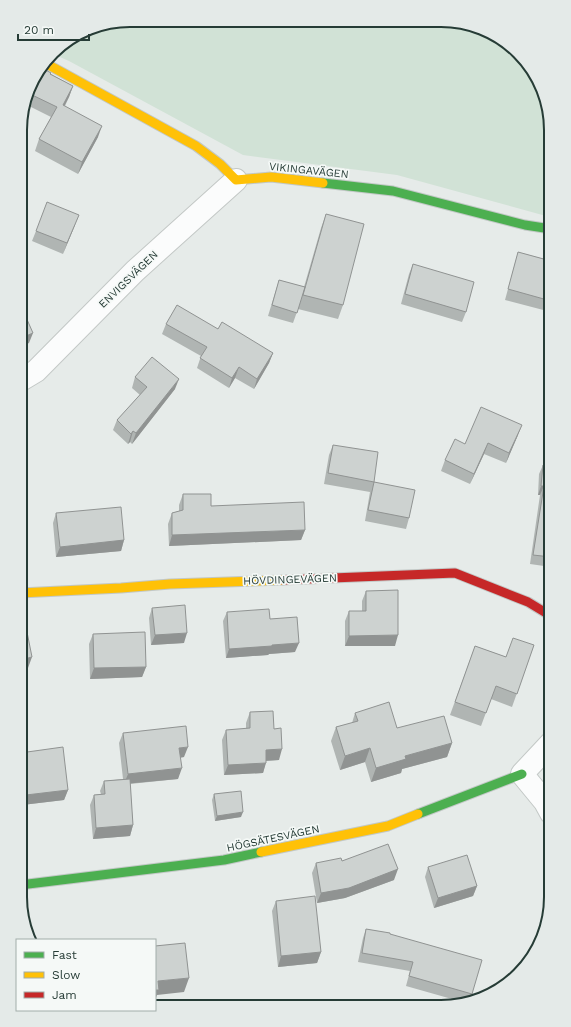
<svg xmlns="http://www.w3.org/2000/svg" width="571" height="1027" font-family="'Work Sans',sans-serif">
  <rect width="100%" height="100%" fill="#e6ebe9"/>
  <!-- green -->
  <path fill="#d1e2d6" d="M130,20L462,22L513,47L545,95L551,130V216H546L397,175L243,155L69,61L53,54L57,48L88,28Z"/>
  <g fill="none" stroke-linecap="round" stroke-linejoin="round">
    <defs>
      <path id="street" d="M21,380L36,371L135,271L236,180
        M551,813L545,802L522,774L551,743"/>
      <path id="fast" d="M323,183L393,191L525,225L551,229
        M418,814L522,774
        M20,885L224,860L261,852"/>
      <path id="slow" d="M45,63L196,146L220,164L236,180L271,177L323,183
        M20,593L121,588L170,584L283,580
        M261,852L388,826L418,814"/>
      <path id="jam" d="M283,580L455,573L528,602L551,616"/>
    </defs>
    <!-- street casing -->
    <use href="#street" stroke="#c3c8c6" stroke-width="24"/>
    <!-- fast casing -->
    <use href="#fast" stroke="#c2c8c6" stroke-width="11"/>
    <!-- slow casing -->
    <use href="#slow" stroke="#c2c8c6" stroke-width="11"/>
    <!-- jam casing -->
    <use href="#jam" stroke="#c2c8c6" stroke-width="11"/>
    <!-- street -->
    <use href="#street" stroke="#fbfcfc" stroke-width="22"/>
    <!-- fast -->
    <use href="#fast" stroke="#4caf50" stroke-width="9"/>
    <!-- slow -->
    <use href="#slow" stroke="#ffc107" stroke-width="9"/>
    <!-- jam -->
    <use href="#jam" stroke="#c62828" stroke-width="9"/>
  </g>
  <!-- wall -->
  <path fill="#b0b5b3" d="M51,74L73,86L69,97L65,106L98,137L78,174L35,151L39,139L51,117L25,104L31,81Z
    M326,214L343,305L338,319L298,309L293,323L268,316L279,280L304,287L321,228Z
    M75,225L63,254L32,241L36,231Z
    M518,252L551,261V312L505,300L515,263Z
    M413,264L466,312L462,322L401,304L409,274Z
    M166,324L218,329L273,353L269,363L254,389L235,378L229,388L197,368L201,356L162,334Z
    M135,377L175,389L132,444L130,442L128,444L113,430L117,420L140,395L132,388Z
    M518,435L506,463L484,454L470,484L441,471L445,460L465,444Z
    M333,445L374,482L409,518L406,529L365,521L370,492L324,484L329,455Z
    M543,465H551V567L530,564L540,495H538L539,474Z
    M183,494L211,506L305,530L301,540L169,546L168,524L172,513L179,511V505Z
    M56,513L124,540L121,551L56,557L53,523Z
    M366,591L395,646H345V621L349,611H362V601Z
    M152,608L184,643L151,645L149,618Z
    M227,612L270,619L295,652L269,654L268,655L226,658L223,621Z
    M93,634L146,667L142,677L90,679L89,644Z
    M534,645L512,707L491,699L481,726L450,715L475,646L506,657Z
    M250,712L274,729L279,760L266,761L263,773L224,775L222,740L226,730L246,729V723Z
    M355,713L397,728L452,743L447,757L402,769L401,773L371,782L365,762L340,770L331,741L336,727L352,723Z
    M123,733L184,757L180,758L178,779L130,784L133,825L130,836L93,839L90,805L94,795L101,794L100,791L104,781L123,779L119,743Z
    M20,753L68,790L64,800L22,805L20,791Z
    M214,794L241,817L215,821L212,800Z
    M342,861L394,880L345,898L317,903L312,873L316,863Z
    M428,867L477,886L473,896L434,908L425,877Z
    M276,901L321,952L317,963L278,967L272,911Z
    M366,929L390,934L472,994L469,1002L466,1003L406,986L410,971L358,962L363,938Z"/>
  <!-- shaded-wall -->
  <path fill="#909392" d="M73,86L69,97L59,116L63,105Z
    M102,126L98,137L78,174L82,162Z
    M79,215L75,225L63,254L67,243Z
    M33,333L29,343L21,347V338Z
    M273,353L269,363L254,389L257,379Z
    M239,367L235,378L229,388L232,378Z
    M179,379L175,389L132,444L136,433Z
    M522,425L518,435L506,463L509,453Z
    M133,431L130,442L128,444L131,434Z
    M488,443L484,454L470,484L474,474Z
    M541,486H544L540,495H538Z
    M305,530L301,540L169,546L172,535Z
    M124,540L121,551L56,557L60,547Z
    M187,633L184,643L151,645L155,635Z
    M398,635L395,646H345L349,636Z
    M299,643L295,652L269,654L268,655L226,658L229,649L272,645Z
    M32,657L28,668L20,670V660Z
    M146,667L142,677L90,679L94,668Z
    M452,743L447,757L402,769L401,773L371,782L376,768L405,756Z
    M188,747L184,757L175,758L179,748Z
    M370,748L365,762L340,770L345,756Z
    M282,749L279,760L262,761L266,750Z
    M266,763L263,773L224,775L228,765Z
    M182,768L178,779L124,784L128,774Z
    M68,790L64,800L22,805L26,795Z
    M243,812L241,817L215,821L217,816Z
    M133,825L130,836L93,839L96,828Z
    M398,869L394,880L345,898L317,903L321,893Z
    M477,886L473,896L434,908L438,898Z
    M321,952L317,963L278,967L281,956Z
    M189,978L184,992L157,995L155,1000V990L158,981Z"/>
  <!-- building -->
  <path fill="#cdd2d0" stroke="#909392" d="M42,68L51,73L50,74L73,86L63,105L102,126L82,162L39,139L57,107L28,93L31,81Z
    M47,202L79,215L67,243L36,231Z
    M326,214L364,224L343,305L303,295Z
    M518,252L551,261V301L508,289Z
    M413,264L474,282L466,312L405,294Z
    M279,280L305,287L297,313L272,305Z
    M177,305L218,329L222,322L273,353L257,379L239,367L232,378L200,358L207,347L166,324Z
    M21,306L33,333L21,338Z
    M152,357L179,379L136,433L133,431L131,434L117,420L147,387L135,377Z
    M481,407L522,425L509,453L488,443L474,474L445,460L455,439L465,444Z
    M333,445L378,452L374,482L328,473Z
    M543,465H551V557L533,555L544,486H541Z
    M374,482L415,490L409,518L368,510Z
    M183,494H211V506L304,502L305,530L172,535V513L183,510Z
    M121,507L124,540L60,547L56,513Z
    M398,590V635L349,636V611H366V591Z
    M185,605L187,633L155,635L152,608Z
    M269,609L270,619L297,617L299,643L272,645V646L229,649L227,612Z
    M27,632L32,657L20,660V634Z
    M145,632L146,667L94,668L93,634Z
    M513,638L534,645L517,694L496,686L486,713L455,702L475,646L506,657Z
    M389,702L397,728L444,716L452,743L405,756L406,759L376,768L370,748L345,756L336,727L358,721L355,713Z
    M273,711L274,729L281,728L282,749L266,750V763L228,765L226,730L250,728V712Z
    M186,726L188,747L179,748L182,768L128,774L123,733Z
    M63,747L68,790L26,795L20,753Z
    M130,779L133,825L96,828L94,795L105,794L104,781Z
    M241,791L243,812L217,816L214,794Z
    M388,844L398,869L349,888L321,893L316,863L341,858L342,861Z
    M467,855L477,886L438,898L428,867Z
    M315,896L321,952L281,956L276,901Z
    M366,929L390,933V934L482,960L472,994L409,976L413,962L362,953Z
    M185,943L189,978L158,981L159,990H155V946Z"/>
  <g text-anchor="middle" stroke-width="3.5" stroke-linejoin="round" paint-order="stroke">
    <!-- street labels -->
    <g font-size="11" fill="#263c36" stroke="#f5f9f7">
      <text transform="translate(309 170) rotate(6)" y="4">VIKINGAVÄGEN</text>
      <text transform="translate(128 279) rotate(-44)" y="4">ENVIGSVÄGEN</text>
      <text transform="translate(290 579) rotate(-2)" y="4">HÖVDINGEVÄGEN</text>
      <text transform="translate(273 838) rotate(-12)" y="4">HÖGSÄTESVÄGEN</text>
    </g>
  </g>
  <!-- crop -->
  <path d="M0 0H571V1027H0ZM130 27H441A103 103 0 0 1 544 130V897A103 103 0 0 1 441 1000H130A103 103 0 0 1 27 897V130A103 103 0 0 1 130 27Z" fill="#e4eae8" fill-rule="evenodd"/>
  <path fill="none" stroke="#263c36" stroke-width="2" d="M130 27H441A103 103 0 0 1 544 130V897A103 103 0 0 1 441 1000H130A103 103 0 0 1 27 897V130A103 103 0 0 1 130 27Z"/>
  <!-- legend -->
  <rect x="16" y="939" width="140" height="72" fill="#f5f9f7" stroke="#a2adaa"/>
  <rect x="24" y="952" width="20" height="6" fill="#4caf50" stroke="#a2adaa"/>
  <text x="52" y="959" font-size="12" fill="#263c36">Fast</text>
  <rect x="24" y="972" width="20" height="6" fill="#ffc107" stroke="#a2adaa"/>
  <text x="52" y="979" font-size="12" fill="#263c36">Slow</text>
  <rect x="24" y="992" width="20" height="6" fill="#c62828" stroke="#a2adaa"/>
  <text x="52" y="999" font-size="12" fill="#263c36">Jam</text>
  <!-- scale -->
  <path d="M18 34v6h71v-6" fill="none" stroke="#263c36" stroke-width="2"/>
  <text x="24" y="34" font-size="12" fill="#263c36" stroke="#f5f9f7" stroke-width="3" paint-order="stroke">20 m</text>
</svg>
